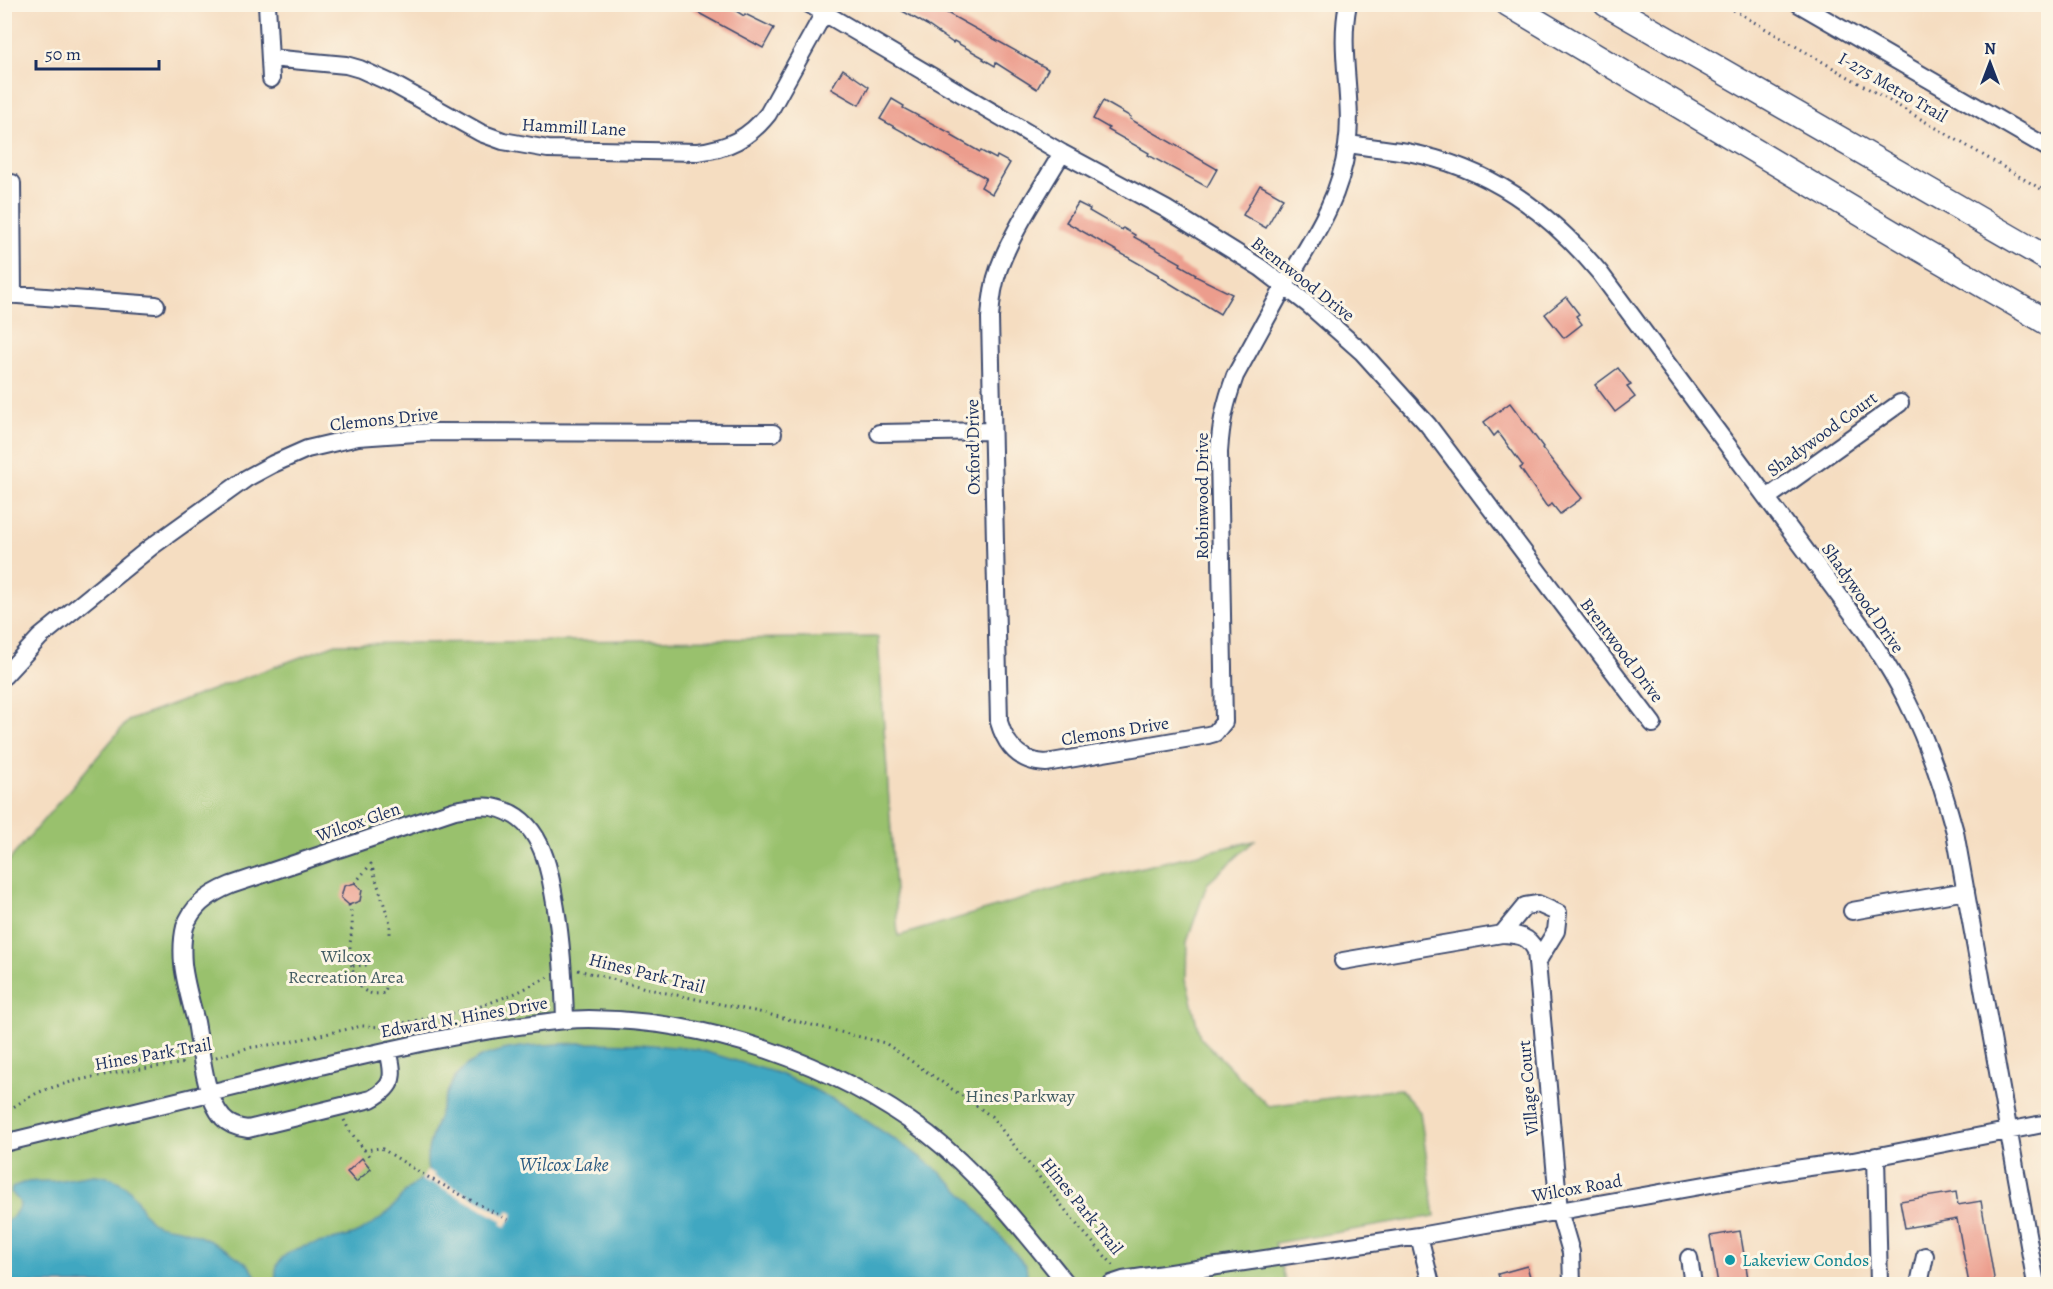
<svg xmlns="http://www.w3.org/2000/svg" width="2053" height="1289" font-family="Alegreya,serif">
  <rect width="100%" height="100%" fill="#fcf5e5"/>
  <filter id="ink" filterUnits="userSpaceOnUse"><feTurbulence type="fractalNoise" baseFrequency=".0167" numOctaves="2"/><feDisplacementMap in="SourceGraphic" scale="12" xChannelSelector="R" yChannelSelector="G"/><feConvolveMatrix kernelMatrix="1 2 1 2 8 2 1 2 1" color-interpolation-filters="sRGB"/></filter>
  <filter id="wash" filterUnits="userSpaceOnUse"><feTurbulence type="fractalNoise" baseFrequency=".008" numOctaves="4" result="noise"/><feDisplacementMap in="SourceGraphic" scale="24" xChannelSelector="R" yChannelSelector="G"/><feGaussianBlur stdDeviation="1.35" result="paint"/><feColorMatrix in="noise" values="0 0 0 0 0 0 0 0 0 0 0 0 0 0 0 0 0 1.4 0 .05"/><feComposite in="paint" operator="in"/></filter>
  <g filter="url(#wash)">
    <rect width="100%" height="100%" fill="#f5ddc1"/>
    <!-- green -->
    <path fill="#99c16d" stroke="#5a7866" stroke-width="1.5" d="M878,637L898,936L1083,881L1254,841L1207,884L1187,942L1186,979L1200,1037L1268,1106L1400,1089L1420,1112L1435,1216L1275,1243L1286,1284H5L4,1067L8,1065L5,1056V865L128,721L336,644Z"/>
    <!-- water -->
    <path fill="#41a7c1" stroke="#2e6b90" stroke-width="1.5" d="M578,1043L640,1044L696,1049L777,1073L805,1085L838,1102L912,1151L941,1173L968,1199L1026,1266L1027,1273L1026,1284H277C265,1239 334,1246 359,1232C368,1227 379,1220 387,1213C396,1205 402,1194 412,1186C420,1180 423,1179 428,1170C424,1155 432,1135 437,1121C443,1103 450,1079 465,1067C492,1044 544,1045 578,1043Z
      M94,1175C112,1176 127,1183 136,1199C141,1207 144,1216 152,1222C161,1228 173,1227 183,1230C205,1237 231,1251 248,1265C253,1268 256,1279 260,1284H7L4,1278L5,1223L14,1215L20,1206L19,1201L11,1192L12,1188C25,1179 40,1182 55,1181C68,1179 81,1177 94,1175Z"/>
    <!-- pier -->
    <path fill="#f5ddc1" d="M427,1170L435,1174L434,1176L505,1215L508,1210L514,1214L506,1227L501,1224L503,1221L431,1182L429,1184L421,1180Z"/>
    <g id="blocks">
      <!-- building -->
      <path fill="#ec9d8d" d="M682,4H725L744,16L745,14L774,28L763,48Z
        M890,4H931L1048,69L1037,89L996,63L995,66L983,59L984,58L954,41L953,43L927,25Z
        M843,69L869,87L859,105L831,89Z
        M892,99L904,106L903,108L952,134V136L980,152L981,151L996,159L997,156L1010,163L992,194L981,187L986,178L880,119Z
        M1103,101L1131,117L1130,119L1217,169L1207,187L1148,155L1149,153L1108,130L1109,128L1093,119Z
        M1260,185L1283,198L1266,228L1243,215Z
        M1078,203L1090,209L1089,211L1122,230L1123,228L1135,235L1134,237L1181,263L1180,265L1196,274L1195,276L1232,294L1220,314L1158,276L1159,275L1066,222Z
        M1566,297L1579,314L1576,316L1582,324L1564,338L1545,314Z
        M1618,368L1631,385L1627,387L1635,397L1615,412L1595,385Z
        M1510,403L1543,447L1542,448L1582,498L1560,514L1552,504L1547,507L1520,468L1523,466L1498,432L1494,436L1484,422Z
        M355,883L362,890L360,901L349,905L341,898L344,886Z
        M362,1158L371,1169L356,1182L347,1172Z
        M1956,1192L1958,1205L1981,1201L1995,1284H1969L1957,1219L1905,1228L1900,1201Z
        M1740,1231L1749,1284H1718L1710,1236Z
        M1527,1266L1532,1284H1501L1498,1274Z"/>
    </g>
  </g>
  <g filter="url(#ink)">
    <use href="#blocks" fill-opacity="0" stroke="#3c496d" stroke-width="1.5"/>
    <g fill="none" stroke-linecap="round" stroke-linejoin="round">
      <defs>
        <path id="minor" d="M267,4L271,79
          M809,4L1062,153L1166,209L1261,268L1309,305L1362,352L1428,425L1653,724
          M1799,4L2048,148
          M270,58L346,65L360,69L393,84L481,133L503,141L548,149L697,152C727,149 749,138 768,114L824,13
          M1348,144C1367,147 1387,149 1407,152C1489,167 1548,211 1600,273L1866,632C1881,655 1896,678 1908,703C1929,744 1943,788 1955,832L2036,1284
          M1062,153C1041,189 1014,228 999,268C993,284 991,301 990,318L999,722C1006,746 1020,762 1046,763L1208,735L1215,733L1224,722L1219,452C1221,422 1225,404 1235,376C1252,345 1269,314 1286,283C1313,238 1340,200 1347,146C1354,100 1338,51 1348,4
          M4,183H12L13,295
          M4,294L156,305
          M879,433L992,431
          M1767,498L1900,403
          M4,676L40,637L151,547L247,478L273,464L307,449L358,437L430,432L773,433
          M1852,911L1966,891
          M1502,934L1525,906L1538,904L1558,913L1556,931L1537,962
          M1343,961L1502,934C1518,935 1528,935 1536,951L1559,1211L1571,1252L1572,1284
          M388,1050C394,1074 396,1086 371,1099L248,1129C239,1128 229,1125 223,1118C204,1097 201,1049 196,1022C191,1003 185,983 183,964C182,952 182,939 185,927C192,905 211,893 231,885L455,810C467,808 480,805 492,807C542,816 549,867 556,909C562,946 564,982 565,1020
          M4,1143C117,1116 229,1088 341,1061C401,1047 463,1033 525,1025C546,1022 567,1019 589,1019C708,1020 833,1062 928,1134C982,1176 1024,1231 1067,1284
          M1876,1156L1879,1284
          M1419,1236L1431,1284
          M1689,1258L1693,1284
          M1111,1284L1123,1280L1419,1236L1795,1169L1853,1161L2048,1123
          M1919,1284L1925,1256"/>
        <path id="highway" d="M1508,4L1920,249L2048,323
          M1606,4L2048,259"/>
      </defs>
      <!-- minor casing -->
      <use href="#minor" stroke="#3c496d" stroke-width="20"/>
      <!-- highway casing -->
      <use href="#highway" stroke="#3c496d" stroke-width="27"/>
      <!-- path -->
      <path stroke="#3c496d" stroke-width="3" stroke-dasharray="1.5 4.5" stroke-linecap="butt" d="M1723,4L2048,193
        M355,883L371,864L390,923V936
        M349,905C350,909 352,914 352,919C353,929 350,938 350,948C351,971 355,999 384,993L388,983
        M353,966L367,965
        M578,970L657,991L759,1012L885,1043L991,1116L1078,1226L1114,1266
        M216,1057L247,1048L283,1043L362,1026L383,1027L439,1016L481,1006L516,993L548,977
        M4,1113C17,1105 30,1095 45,1090C86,1075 142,1069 186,1063
        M344,1120L349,1130L369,1156
        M364,1150L381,1148L424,1175L510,1221"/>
      <!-- minor -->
      <use href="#minor" stroke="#fff" stroke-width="16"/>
      <!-- highway -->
      <use href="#highway" stroke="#fff" stroke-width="24"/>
    </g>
  </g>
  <!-- markers -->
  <circle fill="#0f9aa8" stroke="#fcf5e5" stroke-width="2" cx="1730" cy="1260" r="6"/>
  <g text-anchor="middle" stroke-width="6" stroke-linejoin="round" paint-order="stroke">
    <!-- street labels -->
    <g font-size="18" fill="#1b2f5e" stroke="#fcf5e5">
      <text transform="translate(1893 87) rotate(30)" y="6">I-275 Metro Trail</text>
      <text transform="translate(574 127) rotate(3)" y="6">Hammill Lane</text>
      <text transform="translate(1303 279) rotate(38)" y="6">Brentwood Drive</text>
      <text transform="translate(384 419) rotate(-6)" y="6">Clemons Drive</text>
      <text transform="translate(1822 434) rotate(-36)" y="6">Shadywood Court</text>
      <text transform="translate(973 447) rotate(-91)" y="6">Oxford Drive</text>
      <text transform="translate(1202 496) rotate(-90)" y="6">Robinwood Drive</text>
      <text transform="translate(1863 598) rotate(55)" y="6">Shadywood Drive</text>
      <text transform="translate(1622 650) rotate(53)" y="6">Brentwood Drive</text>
      <text transform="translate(1115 731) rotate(-9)" y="6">Clemons Drive</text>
      <text transform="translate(358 822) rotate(-19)" y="6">Wilcox Glen</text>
      <text transform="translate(647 973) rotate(14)" y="6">Hines Park Trail</text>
      <text transform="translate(464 1017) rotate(-10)" y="6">Edward N. Hines Drive</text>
      <text transform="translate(153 1054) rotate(-10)" y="6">Hines Park Trail</text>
      <text transform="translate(1528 1088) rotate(-95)" y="6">Village Court</text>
      <text transform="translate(1577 1188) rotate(-10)" y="6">Wilcox Road</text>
      <text transform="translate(1082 1206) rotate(51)" y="6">Hines Park Trail</text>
    </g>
    <!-- park labels -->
    <g font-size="18" fill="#415b62" stroke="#fcf5e5">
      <text x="346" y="962">Wilcox<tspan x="346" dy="21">Recreation Area</tspan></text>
      <text x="1020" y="1102">Hines Parkway</text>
    </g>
    <!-- culture labels -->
    <g font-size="18" fill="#0d838f" stroke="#fcf5e5" text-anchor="start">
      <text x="1742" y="1266">Lakeview Condos</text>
    </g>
    <!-- water labels -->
    <g font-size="20" font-style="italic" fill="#285981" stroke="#fcf5e5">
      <text x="564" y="1171">Wilcox Lake</text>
    </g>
  </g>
  <!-- margin -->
  <rect width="2053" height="1289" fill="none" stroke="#fcf5e5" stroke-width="24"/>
  <!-- north arrow -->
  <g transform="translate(1990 63)" stroke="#fcf5e5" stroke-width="4.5" paint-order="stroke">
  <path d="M0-4.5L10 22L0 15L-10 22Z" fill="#1b2f5e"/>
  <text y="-9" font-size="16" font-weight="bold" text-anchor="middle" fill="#1b2f5e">N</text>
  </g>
  <!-- scale -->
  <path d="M36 60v9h123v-9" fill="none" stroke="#1b2f5e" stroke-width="3"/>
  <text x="45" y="60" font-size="18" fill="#1b2f5e" stroke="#fcf5e5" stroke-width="4.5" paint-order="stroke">50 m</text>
</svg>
